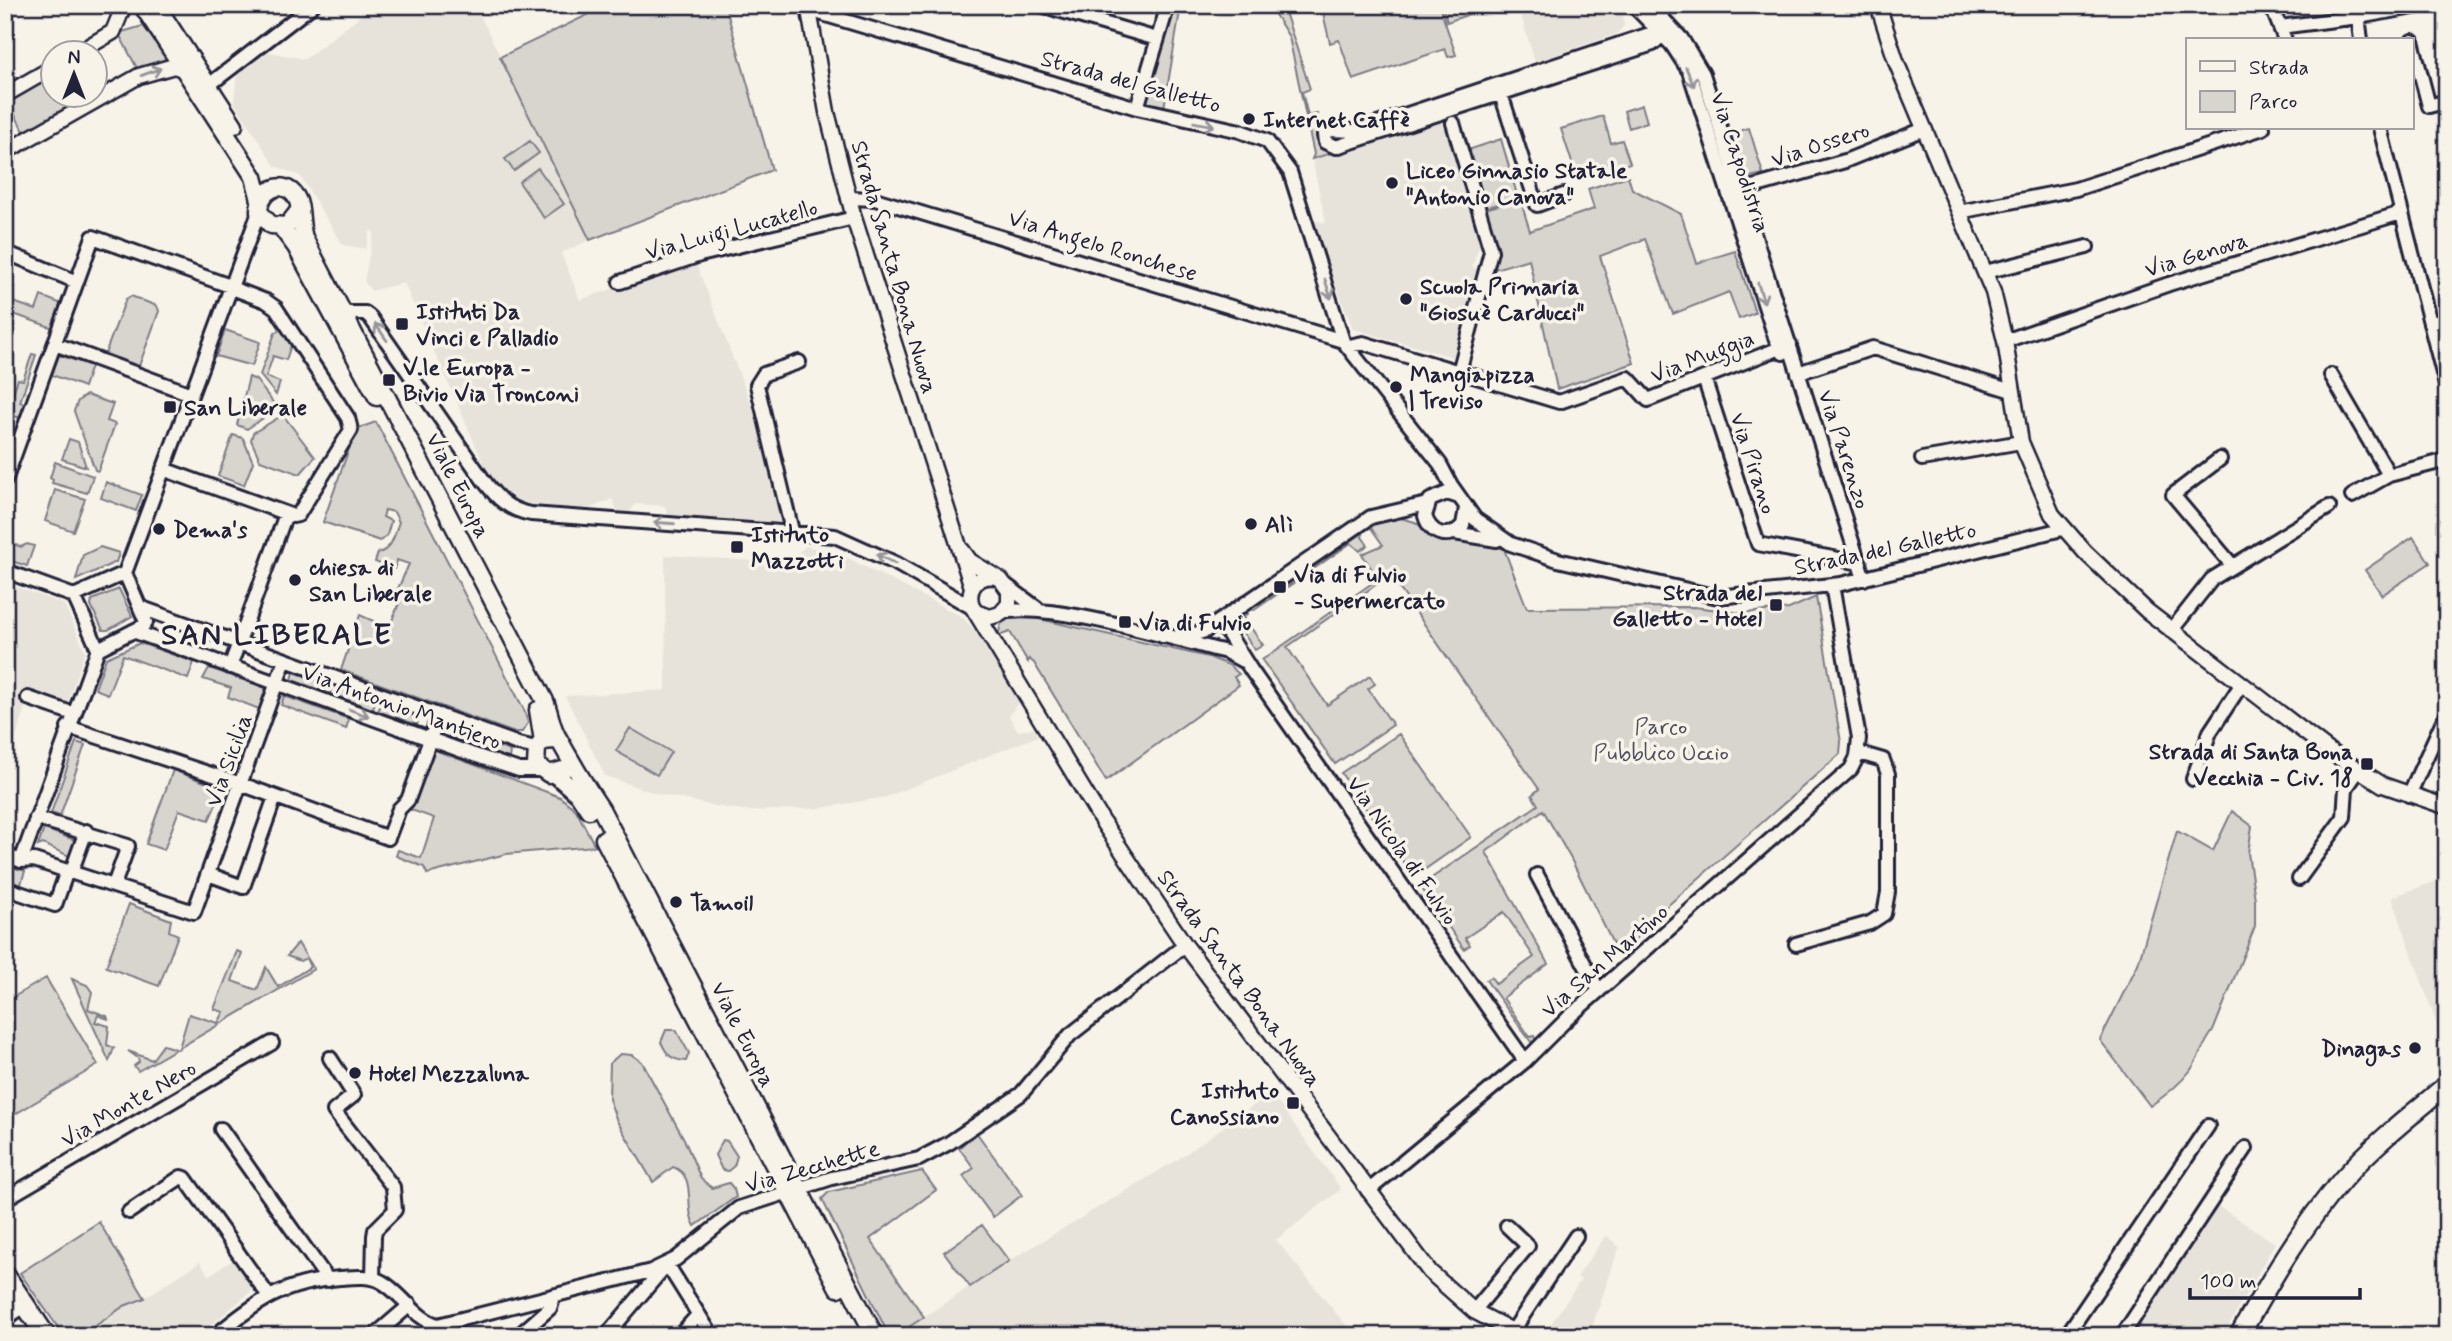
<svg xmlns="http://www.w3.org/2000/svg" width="2452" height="1341" font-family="Mynerve,sans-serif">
  <rect width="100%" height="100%" fill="#f7f3e8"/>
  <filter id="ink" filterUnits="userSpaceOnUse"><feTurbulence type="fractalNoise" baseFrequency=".0143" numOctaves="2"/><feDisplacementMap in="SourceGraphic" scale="14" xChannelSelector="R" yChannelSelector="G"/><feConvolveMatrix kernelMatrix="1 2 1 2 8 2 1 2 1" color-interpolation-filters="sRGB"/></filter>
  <g filter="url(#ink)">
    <!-- built -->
    <path fill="#e7e3db" d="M374,5H475L590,240L561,253L580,300L695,261L762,432L784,523L668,515L665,506L635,504L630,513L618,512L612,499L586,510L534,506L515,499L490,478L404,283L371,291L364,281L374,232L370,231L366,249L343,245L300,176L275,166L234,102L237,72L269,52L305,59Z
      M1512,5H1615L1623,15L1624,26L1616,34L1535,62L1519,9L1514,11Z
      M1446,115L1488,248L1479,246L1472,267L1480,270L1453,357L1353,329L1312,225L1317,221L1326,223L1312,159Z
      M806,546L846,557L961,616L977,633L1021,698L1009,716L1018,731L1033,728L1038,736L886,797L821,808L753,811L725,808L658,794L605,776L565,696L666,690L665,555L787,563Z
      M5,583L64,604L85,651L67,704L28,691L22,720L5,769Z
      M2447,877V1053L2392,897Z
      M1271,1093L1341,1189L1276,1240L1355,1336H895L1009,1261L1177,1160Z
      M2215,1204L2275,1243L2223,1336H2128Z
      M1606,1235L1619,1247L1589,1336L1544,1334L1581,1280L1577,1277Z
      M236,1258L255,1288L198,1336H81L124,1305L138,1302L200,1262L209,1275Z"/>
    <!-- green -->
    <path fill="#d8d5cf" stroke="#7d7c85" stroke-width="2" d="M608,5H725L772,170L590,240L500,57Z
      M1173,5H1181L1164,108L1148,103L1146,97Z
      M1269,5L1276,8L1283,6L1310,89L1302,92L1308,116L1317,114L1318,146L1326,151L1341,150L1312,159L1314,154L1289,37Z
      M1321,5H1439L1456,55L1448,57L1445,49L1353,80L1339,40L1330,43Z
      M1442,5H1496L1447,22Z
      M143,26L169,60L138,70L120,36L122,32Z
      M52,72V94H94L95,74L104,90L26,135L6,99Z
      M1642,105L1647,122L1629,128L1624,111Z
      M1603,116L1611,143L1622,140L1630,163L1607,171L1603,164L1580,171L1583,179L1578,181L1561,129Z
      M1749,128L1763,174L1750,177L1744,173L1730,134Z
      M1501,139L1518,198L1485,208L1469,153L1471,149Z
      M530,141L539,153L514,171L505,159Z
      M538,168L564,204L544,218L519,182Z
      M1628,176L1632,189L1681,214L1697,263L1735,251L1755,313L1739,319L1729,292L1673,314L1645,239L1600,256L1634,363L1557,389L1529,259L1495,269L1496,255L1485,209L1520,199L1530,231L1594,209L1588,189Z
      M41,296L62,304L53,328L5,311V299L36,310Z
      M131,296L157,306L159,311L139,366L105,354L126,299Z
      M281,329L291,345L286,360L273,356L266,377L280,382L276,395L260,375L275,333Z
      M225,330L260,342L252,366L216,356Z
      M32,354L36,355L20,402L25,404L20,418L5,413V400L10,401L18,379L23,380Z
      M59,355L91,366L84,387L52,375Z
      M249,377L256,380L275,405L274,411L247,429L237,425Z
      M86,395L113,404L107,421L115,424L98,471L95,470L74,411L78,401Z
      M283,415L315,457L300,474L260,460L251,440L253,433Z
      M376,422L524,710L528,723L522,732H512L341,670L360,615L389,628L400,601L397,600L400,592L397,591L409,564L397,560L394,569L375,562L378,553C393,549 394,535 399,522L394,512L385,510L383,517L391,521L387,535L380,541L323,522L356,429Z
      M233,435L243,438L253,462L244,485L218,476Z
      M69,439L78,442L86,467L62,459Z
      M55,462L93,476L87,493L52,483L53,480L50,478Z
      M106,482L142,495L136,511L101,498Z
      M55,490L85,499L73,531L45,521Z
      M1397,517L1415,522L1437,539L1485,542L1504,549L1527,608L1694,607L1743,613L1789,609L1816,597L1841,742L1840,754L1649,922L1646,930L1618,954L1571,859L1543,810L1486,852L1548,964L1503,998L1530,1037L1534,1036L1536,1041L1531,1042L1486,980L1491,977L1496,984L1534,957L1504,912L1465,938L1470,945L1464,949L1420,886L1538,805L1532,795L1539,789L1390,575L1287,647L1327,705L1370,676L1375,684L1368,689L1393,725L1335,764L1262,660L1378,579L1362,554L1383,545L1369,525Z
      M1364,532L1362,537L1368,545L1360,551L1351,543L1253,611Z
      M2413,537L2430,563L2382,595L2365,570Z
      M5,541L21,547L27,544L34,546L27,566L5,559Z
      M100,547L119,553L116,562L76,580L83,555Z
      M119,589L132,616L108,630H103L91,606L92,600Z
      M1248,613L1244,618L1263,645L1255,650L1239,627L1240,619Z
      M1017,614L1208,657L1229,665L1239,674L1234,677L1239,685L1106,781L1034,663L1029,659L1028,662L1010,632L998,636L1001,624Z
      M140,643L194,662L188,679L123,655L108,694L95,689L106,658Z
      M209,668L266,688L259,709L228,697L231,688L203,679Z
      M294,672L332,686L330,694L292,680Z
      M337,688L375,702L373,709L334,695Z
      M284,696L349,719L346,729L281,705Z
      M381,704L419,718L417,725L378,711Z
      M630,728L671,752L657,775L616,751Z
      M452,730L510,751L509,759L449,737Z
      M1399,734L1471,837L1414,877L1341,773Z
      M76,742L85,745L60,816L51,813Z
      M432,749L560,797L576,810L595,846L506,854L427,874L424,867L396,856L398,850L421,858L434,818L411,810Z
      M173,770L223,789L209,820L179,810L164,850L146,844Z
      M2232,811L2252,826L2248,853L2255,899V926L2213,1031C2203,1044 2199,1059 2190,1071C2179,1085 2165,1096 2150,1106L2100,1040L2138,964L2177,831L2213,851Z
      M44,829L75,840L69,856L43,844L38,846Z
      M5,864L25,871L20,887L5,882Z
      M129,904L171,920L169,931L178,935L159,986L106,967Z
      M298,943L314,969L179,1048L189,1014L218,1023L224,1012L214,1009L237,951L242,953L232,981L257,990L266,967L278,987L310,967L306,958L300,961L287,956Z
      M46,978L98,1065L5,1120V991L10,999Z
      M72,979L87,985L92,992L88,1009L107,1016L108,1019L98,1015L95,1022L109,1026L107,1045L114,1048L109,1061Z
      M666,1030H676L689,1053L686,1061C671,1060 667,1055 661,1042Z
      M163,1045L176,1049L138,1071L134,1066L139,1062L138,1058L128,1051L152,1060Z
      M620,1054L632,1055L642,1062L684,1139L701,1179L712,1188L729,1183L734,1189L736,1197L695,1226C683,1207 698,1176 673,1167L653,1182L617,1121L609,1099L610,1063Z
      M976,1132L1022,1195L993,1217L963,1176L974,1168L959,1148Z
      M723,1140L727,1141L737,1156L734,1166L728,1171L722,1170L715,1155Z
      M922,1171L936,1190L870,1239L924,1317L895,1336H889L822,1199L829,1192Z
      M99,1222L145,1298L124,1306L81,1336H64L20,1273Z
      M982,1225L1009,1261L970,1287L944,1252Z"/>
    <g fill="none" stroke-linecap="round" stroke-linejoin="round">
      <defs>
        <path id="minor" d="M1041,5L1157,39
          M1633,5L1672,45L1689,71L1775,337L1783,353
          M1650,5L1681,38L1703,74L1864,579
          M2271,5L2285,40
          M809,10L1137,108L1240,131L1267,141L1290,172L1343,341L1440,464L1451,485L1475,519L1511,544L1558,560L1718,597L1841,584L2062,529
          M1671,27L1653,44L1336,147L1325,142L1324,135L1328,130L1356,131Z
          M2280,27L2358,17
          M2361,40L2358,17L2425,5
          M2412,41L2429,106L2447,101
          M209,85L313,5
          M1499,88L1537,205L1564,195
          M1137,108L1168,5
          M1453,123L1491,251L1459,372
          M2380,128L2447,389
          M1732,193L1845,161L1924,129
          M848,198L875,199L1343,341
          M1959,212L2076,189L2263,128
          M5,252L77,282
          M1985,272L2087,247
          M620,282L700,255L854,218
          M345,313H365L370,317L484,481C497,498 508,510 531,514L835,536L897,564L973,608
          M2430,324L2447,319
          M2005,341L2169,284L2401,213
          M55,344L191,394
          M1349,346L1363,343L1559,402L1628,378L1648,400L1790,344
          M1798,373L1873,348L2012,391
          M2331,375L2389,475
          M1704,378L1758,544L1860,563
          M1922,459L2021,442
          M2220,459L2173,495L2232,565
          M163,469L293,516L298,515L351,430L348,418L276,308L266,301L229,287
          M5,481L93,237L230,286
          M2352,496L2389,475L2447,460
          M1459,497L1447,493L1430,500L1425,516C1431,536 1450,540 1463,525L1466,508
          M792,531L757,385L764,374L799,362
          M1454,533L1497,540
          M5,571L74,596
          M125,573L259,212
          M1006,585L1037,608
          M74,596L98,649
          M74,596L125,573
          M142,608L518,744L537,748
          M1003,612C1052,602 1173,639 1226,652L1243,661
          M1217,623L1227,632L1251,670L1525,1061
          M133,631L471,754L519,770H540
          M2171,631L2212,579L2329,507
          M1162,636L1182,638L1205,631L1371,517L1427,504
          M98,649L143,626L146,622L125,573
          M230,667L286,514
          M28,698L74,714
          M68,727L241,784L388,838L399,809L408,800L439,715
          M2193,779L2210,732L2241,685
          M2409,795L2447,712
          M36,818L128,846L114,885
          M5,855L21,861L34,860L67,871L55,905L5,888
          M21,861L98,649
          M72,870L86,831
          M67,871L194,912L285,660
          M208,874L243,887L275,797
          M1537,875L1599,991
          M2299,879L2344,817L2346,788L2358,771
          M1796,944L1870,923L1884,914L1888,892V774L1883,760L1859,753
          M330,1058L354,1095L334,1111L393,1187L395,1210L375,1230L374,1236L373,1278
          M221,1129L328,1280
          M1368,1191L1525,1061L1569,1017L1851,769L1857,757L1859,738L1832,585
          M5,1199L272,1043
          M129,1212L181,1177L185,1178L268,1295
          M1474,1311L1528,1246L1507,1226
          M5,1319L26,1305
          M230,1324L238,1336
          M1512,1332L1576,1236
          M215,1336C257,1301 283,1283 340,1278C354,1277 370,1275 382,1282C402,1293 416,1320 438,1325L651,1271L676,1259L739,1208L832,1178L919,1159L949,1143L1021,1094L1070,1035L1185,945
          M374,1336L410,1305
          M518,1336L550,1308L554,1296
          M606,1336L667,1264L712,1336
          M679,1336L698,1315
          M2066,1336L2208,1126
          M2122,1336L2246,1148"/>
        <path id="tertiary" d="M808,5L827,112L854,218L972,587
          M1878,5L1897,64L1993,292L2005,341L2021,442L2052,514L2085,552L2147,611L2332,753L2383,785L2447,807
          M79,52L113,32L124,5
          M5,95L52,68
          M5,152L139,76L174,66L186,70
          M962,550L970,561L1001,580L1009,591V604L1000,614L990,617L978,613
          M996,577C976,574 965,591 973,608L1104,824L1185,945L1430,1272L1474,1311L1522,1336"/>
        <path id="secondary" d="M142,5L254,177L260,200
          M156,5L234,125
          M298,212L287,226L271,225L259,212C258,191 283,177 296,197C303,208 299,227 305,240L545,701C550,713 551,727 558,738C571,761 585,786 601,809L875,1336
          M281,227L296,247L377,397
          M538,710L543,741
          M554,740L543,741L537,748L536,765L549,774L563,770
          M555,774L579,795L589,810
          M604,839L838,1288"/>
        <path id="primary" d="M5,1275L46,1336
          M2239,1336C2270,1281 2301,1227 2343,1179C2374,1144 2411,1115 2447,1085"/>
      </defs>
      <!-- minor casing -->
      <use href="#minor" stroke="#22223b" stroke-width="18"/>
      <!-- tertiary casing -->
      <use href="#tertiary" stroke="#22223b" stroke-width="19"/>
      <!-- secondary casing -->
      <use href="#secondary" stroke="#22223b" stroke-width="21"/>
      <!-- primary casing -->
      <use href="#primary" stroke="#22223b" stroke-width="23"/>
      <!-- minor -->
      <use href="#minor" stroke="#f7f3e8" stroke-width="12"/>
      <!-- tertiary -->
      <use href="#tertiary" stroke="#f7f3e8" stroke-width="14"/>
      <!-- secondary -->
      <use href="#secondary" stroke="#f7f3e8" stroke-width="16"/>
      <!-- primary -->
      <use href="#primary" stroke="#f7f3e8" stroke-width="18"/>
    </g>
    <!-- one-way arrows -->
    <defs><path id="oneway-shaft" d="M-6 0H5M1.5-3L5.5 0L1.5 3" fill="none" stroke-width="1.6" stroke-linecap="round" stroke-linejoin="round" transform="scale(1.75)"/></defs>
    <g stroke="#97959a">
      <use href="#oneway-shaft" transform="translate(151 72) rotate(-20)"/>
      <use href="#oneway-shaft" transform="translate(1690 77) rotate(67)"/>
      <use href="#oneway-shaft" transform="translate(1204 124) rotate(10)"/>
      <use href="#oneway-shaft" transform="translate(1328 289) rotate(72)"/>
      <use href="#oneway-shaft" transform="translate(1761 293) rotate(72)"/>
      <use href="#oneway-shaft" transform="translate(381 332) rotate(-125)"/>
      <use href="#oneway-shaft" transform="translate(664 523) rotate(-176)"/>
      <use href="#oneway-shaft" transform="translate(886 559) rotate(-153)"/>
      <use href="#oneway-shaft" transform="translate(359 713) rotate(20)"/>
    </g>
  </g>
  <!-- markers -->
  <g fill="#22223b" stroke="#f7f3e8" stroke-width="2.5">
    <circle cx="1249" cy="119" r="7"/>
    <circle cx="1392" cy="183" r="7"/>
    <circle cx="1406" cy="299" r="7"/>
    <rect x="395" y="317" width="14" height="14" rx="3.5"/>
    <rect x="382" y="373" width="14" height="14" rx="3.5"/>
    <circle cx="1396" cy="387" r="7"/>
    <rect x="163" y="400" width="14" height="14" rx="3.5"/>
    <circle cx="1251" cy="524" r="7"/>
    <circle cx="159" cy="529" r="7"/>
    <rect x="730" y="540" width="14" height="14" rx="3.5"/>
    <circle cx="295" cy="580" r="7"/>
    <rect x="1273" y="580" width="14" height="14" rx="3.5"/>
    <rect x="1769" y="598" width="14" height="14" rx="3.5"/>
    <rect x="1118" y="615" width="14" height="14" rx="3.5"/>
    <rect x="2360" y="757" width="14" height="14" rx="3.5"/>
    <circle cx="676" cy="902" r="7"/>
    <circle cx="2415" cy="1048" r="7"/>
    <circle cx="355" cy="1073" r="7"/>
    <rect x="1286" y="1096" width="14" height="14" rx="3.5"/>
  </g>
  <g text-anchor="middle" stroke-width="7" stroke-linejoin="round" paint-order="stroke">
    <!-- street labels -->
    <g font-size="23" fill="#22223b" stroke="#f7f3e8">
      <text transform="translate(1131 81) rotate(15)" y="8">Strada del Galletto</text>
      <text transform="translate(1820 144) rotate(-18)" y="8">Via Ossero</text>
      <text transform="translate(1741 162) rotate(72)" y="8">Via Capodistria</text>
      <text transform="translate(731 229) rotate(-15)" y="8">Via Luigi Lucatello</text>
      <text transform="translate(1103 245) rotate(17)" y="8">Via Angelo Ronchese</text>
      <text transform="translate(2196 254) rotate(-17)" y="8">Via Genova</text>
      <text transform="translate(895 267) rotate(74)" y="8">Strada Santa Bona Nuova</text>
      <text transform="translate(1702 356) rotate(-21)" y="8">Via Muggia</text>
      <text transform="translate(1845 449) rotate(72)" y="8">Via Parenzo</text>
      <text transform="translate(1754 463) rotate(72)" y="8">Via Pirano</text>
      <text transform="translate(459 485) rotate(63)" y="8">Viale Europa</text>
      <text transform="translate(1885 548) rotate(-12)" y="8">Strada del Galletto</text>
      <text transform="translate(402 706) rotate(20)" y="8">Via Antonio Mantiero</text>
      <text transform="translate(228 760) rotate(-70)" y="8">Via Sicilia</text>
      <text transform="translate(1403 850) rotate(55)" y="8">Via Nicola di Fulvio</text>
      <text transform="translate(1604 960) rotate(-41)" y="8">Via San Martino</text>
      <text transform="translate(1240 978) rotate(54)" y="8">Strada Santa Bona Nuova</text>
      <text transform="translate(744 1034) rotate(63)" y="8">Viale Europa</text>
      <text transform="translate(128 1103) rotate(-30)" y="8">Via Monte Nero</text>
      <text transform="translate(812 1166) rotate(-16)" y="8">Via Zecchette</text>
    </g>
    <!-- poi labels -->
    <g font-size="23" font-weight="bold" fill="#22223b" stroke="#f7f3e8" text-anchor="start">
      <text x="1263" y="127">Internet Caffè</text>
      <text x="1406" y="178">Liceo Ginnasio Statale<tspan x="1406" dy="26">"Antonio Canova"</tspan></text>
      <text x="1420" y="294">Scuola Primaria<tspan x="1420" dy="26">"Giosuè Carducci"</tspan></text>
      <text x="416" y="319">Istituti Da<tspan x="416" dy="26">Vinci e Palladio</tspan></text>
      <text x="403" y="375">V.le Europa -<tspan x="403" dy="26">Bivio Via Tronconi</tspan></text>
      <text x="1410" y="382">Mangiapizza<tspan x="1410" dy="26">| Treviso</tspan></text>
      <text x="184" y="415">San Liberale</text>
      <text x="1265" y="532">Alì</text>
      <text x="173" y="537">Dema's</text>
      <text x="751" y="542">Istituto<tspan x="751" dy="26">Mazzotti</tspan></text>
      <text x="309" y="575">chiesa di<tspan x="309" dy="26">San Liberale</tspan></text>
      <text x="1294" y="582">Via di Fulvio<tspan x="1294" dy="26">- Supermercato</tspan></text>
      <text x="1762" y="600" text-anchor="end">Strada del<tspan x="1762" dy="26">Galletto - Hotel</tspan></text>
      <text x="1139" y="630">Via di Fulvio</text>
      <text x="2353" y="759" text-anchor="end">Strada di Santa Bona<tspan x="2353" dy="26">Vecchia - Civ. 18</tspan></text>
      <text x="690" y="910">Tamoil</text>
      <text x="2401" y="1056" text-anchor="end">Dinagas</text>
      <text x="369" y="1081">Hotel Mezzaluna</text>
      <text x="1279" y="1098" text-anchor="end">Istituto<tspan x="1279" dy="26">Canossiano</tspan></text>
    </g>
    <!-- park labels -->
    <g font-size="23" fill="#504f60" stroke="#f7f3e8">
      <text x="1661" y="734">Parco<tspan x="1661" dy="26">Pubblico Uccio</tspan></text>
    </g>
    <!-- district labels -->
    <g font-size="30" font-weight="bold" letter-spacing="2" fill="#22223b" stroke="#f7f3e8">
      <text x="277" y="644">SAN LIBERALE</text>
    </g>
  </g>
  <!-- margin -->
  <rect width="2452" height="1341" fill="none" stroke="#f7f3e8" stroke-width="28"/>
  <rect x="14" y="14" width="2424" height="1313" fill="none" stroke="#22223b" stroke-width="2.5" filter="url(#ink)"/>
  <!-- legend -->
  <rect x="2186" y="38" width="228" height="91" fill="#f7f3e8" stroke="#a29fa3" stroke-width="2"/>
  <rect x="2200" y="61" width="35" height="10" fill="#f7f3e8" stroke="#a29fa3" stroke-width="2"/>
  <text x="2249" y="74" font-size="21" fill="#22223b">Strada</text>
  <rect x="2200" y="91" width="35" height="21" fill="#d8d5cf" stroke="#a29fa3" stroke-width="2"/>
  <text x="2249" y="108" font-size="21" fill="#22223b">Parco</text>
  <!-- north arrow -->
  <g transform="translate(74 74)"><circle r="33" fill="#f7f3e8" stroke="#a29fa3" stroke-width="2"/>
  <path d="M0-5L12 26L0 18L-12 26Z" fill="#22223b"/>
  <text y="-10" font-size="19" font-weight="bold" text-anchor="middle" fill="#22223b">N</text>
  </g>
  <!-- scale -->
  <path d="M2190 1288v10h170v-10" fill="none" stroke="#22223b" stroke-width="3.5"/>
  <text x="2200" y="1288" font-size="21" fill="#22223b" stroke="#f7f3e8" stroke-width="5" paint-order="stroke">100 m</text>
</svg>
